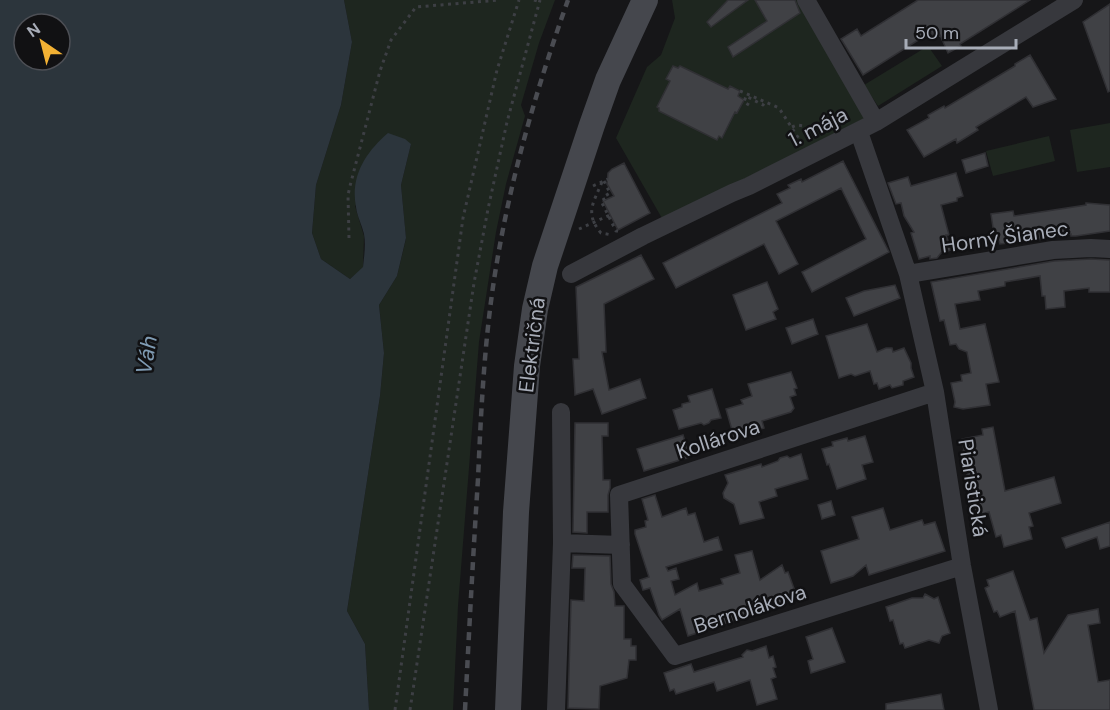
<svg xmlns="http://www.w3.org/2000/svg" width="1110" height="710" font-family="'DM Sans',sans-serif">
  <rect width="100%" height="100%" fill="#161618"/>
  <!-- green -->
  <path fill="#1e261f" d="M344,0H555L539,43L521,105L525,116L506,184L496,232L479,342L458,606L453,710H369L365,644L347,611L380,396L384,353L379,305L397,276L406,239L401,185L411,144L355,206L364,236L363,268L350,279L321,259L312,233L316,185L341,105L352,42Z
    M672,0H798L865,118L663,220L616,138L647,67L661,55L675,18Z
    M928,46L942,66L878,106L864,85Z
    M1110,123V167L1077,172L1070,130Z
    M1049,136L1055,161L993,176L986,151Z"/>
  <!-- water -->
  <path fill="#2c353c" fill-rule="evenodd" d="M0,0H344L352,42L341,105L316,185L312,233L321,259L350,279L363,267C364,257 366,245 364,234C362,225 357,216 356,207C350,176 366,152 388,133L405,139L411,144L401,185L406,238L397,276L379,305L384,353L380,396L347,611L365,644L369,710H0ZM24,24H60V60H24Z"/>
  <!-- building -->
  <path fill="#404145" stroke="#303034" stroke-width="1.5" d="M728,0H748L711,27L707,22Z
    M755,0H795L800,13L733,57L728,47L767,21Z
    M918,0H1030L960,44L961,46L948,53L940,35L934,38L931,32L863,75L841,39L857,29L861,36Z
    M1110,4V91L1108,92L1083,22Z
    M1030,55L1056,99L1033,107L1026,97L976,127L978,130L957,143L956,139L924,157L907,130L929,118L928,115L944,106L945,108L1015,66V64Z
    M673,66L678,68L680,66L728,89L730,86L740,91L738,96L744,100L737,113L735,112L722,138L719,136L717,140L659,111V108L657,107L670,81L666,79Z
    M985,153L988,166L966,173L962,160Z
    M843,161L889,252L812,292L802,272L866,239L841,188L776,221L798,264L779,274L764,244L676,288L663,263L782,203L777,194L790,188L788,185L801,179L802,182Z
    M624,163L650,213L618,230L603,201L614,196L607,184L608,173L612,169Z
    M956,173L963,196L957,198V201L941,205L949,235H946L951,250L941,253L937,258L930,259V256L919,259L911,233L914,232L904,216L901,203L896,204L888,183L908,177L911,186Z
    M1086,203L1110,205V231L1076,236H1071V234L1043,238V239L1000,244L999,241H995L991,214L1013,211L1014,216L1086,205Z
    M641,255L654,279L604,304L606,352H602L609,390L640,379L646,398L602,414L593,389L575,395L573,359H579L576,287Z
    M1091,259L1110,260V292H1089V288L1064,291L1065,307L1046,309L1045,296H1042L1040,276L1005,282V286L978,291L980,300L955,304L960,329L985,324L999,382L986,384L990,405L963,409L954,407L955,402L951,383L962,381L961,375L971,373L967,352L959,349L956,344L950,345L944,320L940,321L931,282L1054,261Z
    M767,282L778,309L773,312L776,319L746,330L733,295Z
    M895,285L900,298L854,316L846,298L864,291Z
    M813,319L818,334L792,344L786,328Z
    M867,324L877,352L886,348H892L893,352L904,348L911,363V368L914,377L903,381V385L892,388L890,385L879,389L877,383L874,384L870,371L855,376L851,374L839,378L826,336Z
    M791,372L797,388L794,389L796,395L790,397L794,408L791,412L762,421L764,428L734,437L726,409L743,404L741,400L752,396L748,384Z
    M712,389L721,418L711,420L709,423L704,425L701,423L679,429L673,410L682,407V404L690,402L688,396Z
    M575,423H608V436H602L603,480H610V488L608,495V512H587V533L573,532Z
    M993,427L1005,491L1054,477L1061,503L1029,513L1033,526L1029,527L1032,539L1004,547L1001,535L996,537L989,512L977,515L970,481L965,479L969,471L965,457L960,455L964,450L962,439L983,435L982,429Z
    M683,435L690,457L644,471L637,449Z
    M865,436L873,462L862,465L866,479L837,489L829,464L827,465L822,449L833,446L832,442L847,438L848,441Z
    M801,454L808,479L775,489L777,496L759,502L764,518L740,524L734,504L724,498L723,493L728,483L725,475L761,464L762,467L778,461L780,458L787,456L790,458Z
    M655,495L662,517L686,508L688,515L695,513L704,542L718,537L722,550L666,567L668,571L676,568L679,579L671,581L675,595L697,583L699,591L723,584L721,579L740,573L735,555L752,551L760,580L782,565L785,573L788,572L796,594L786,598L787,602L776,605L774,601L752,608L754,613L750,615L688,636L680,609L662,620L659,615L650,588L643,590L640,580L649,577L635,534V530L646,527L645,521L648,520L642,499Z
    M831,501L835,515L822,519L818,505Z
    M883,508L890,530L922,520L924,525L935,522L945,551L869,575L866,565L853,576L831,583L821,551L859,539L852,517Z
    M1110,522V546L1100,549L1097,537L1066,548L1062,538Z
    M573,555L610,556L611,584L614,592L615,606H624V639H631V646H636V660H629L627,678L600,686L599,709L568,708L571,600L584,601L585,568H572Z
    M1013,571L1030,620L1037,618L1044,653L1068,615L1098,609L1100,623L1088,625L1098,682L1110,680V710H1034L1015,611L1000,617L997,611L994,612L985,588L989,586L987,580Z
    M925,594L934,599L938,597L950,633L942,636L939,643L929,640L905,648L903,643L900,644L893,620L890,621L886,607L912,598H923Z
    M832,628L845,662L811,673L808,661L813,659L806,637Z
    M766,646L769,658L773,656L776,667L773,668L776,677L771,679L777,699L757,705L750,680L717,691L714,682L676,694L674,689L670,691L664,673L691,664L694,672L743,657L742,655L747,650L752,651Z
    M941,694L944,710H886V704Z"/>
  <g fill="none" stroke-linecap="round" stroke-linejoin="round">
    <!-- path -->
    <path stroke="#3d3f44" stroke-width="3" stroke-dasharray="3 4.5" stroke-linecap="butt" d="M534,0L540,2
      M740,91L779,108L801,142
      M749,105L744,102L746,96L763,105L765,102
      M792,127L797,125L804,126L807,131
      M604,181L610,193L605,196L606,198L601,201L616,231H618
      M602,182C594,202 584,213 601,233L612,235
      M593,186L608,179
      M579,229L610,215
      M349,238L348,195L350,186L380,71L391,40L416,7L499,0
      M395,710L463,218L497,70L519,0
      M410,710L474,283L488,209L507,122L540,0"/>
    <!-- street -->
    <path stroke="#37383d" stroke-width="18" d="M806,0L876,122
      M859,132L908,274L935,392L962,566L989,710
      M571,274L643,236L732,193L749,186L876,122L1074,0
      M908,274L1053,250L1091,248L1110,249
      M935,392L619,495L622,584L675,656L962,566
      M562,543L621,545
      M556,710L562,543L561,412"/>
    <!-- secondary -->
    <path stroke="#45474d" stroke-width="26" d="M508,710L516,512L527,366L535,309L545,266L592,125L608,80L645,0"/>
    <!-- rail -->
    <path stroke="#4a4c52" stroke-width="4.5" stroke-dasharray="8 6" stroke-linecap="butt" d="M465,710C469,633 473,556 478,479C481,413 484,346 494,280C509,183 535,93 568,0"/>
  </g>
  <g text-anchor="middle" stroke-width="5" stroke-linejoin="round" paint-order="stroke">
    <!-- street labels -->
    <g font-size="21" fill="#a8adb8" stroke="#111113">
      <text transform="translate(818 127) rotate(-27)" y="7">1. mája</text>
      <text transform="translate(1005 237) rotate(-8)" y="7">Horný Šianec</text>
      <text transform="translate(532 345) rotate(-83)" y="7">Električná</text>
      <text transform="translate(718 439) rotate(-18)" y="7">Kollárova</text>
      <text transform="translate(973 488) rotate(81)" y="7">Piaristická</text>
      <text transform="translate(750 609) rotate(-18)" y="7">Bernolákova</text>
    </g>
    <!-- water labels -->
    <g font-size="22" font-style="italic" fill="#7f9bb3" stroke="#111113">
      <text transform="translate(146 355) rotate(-81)" y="8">Váh</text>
    </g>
  </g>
  <!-- north arrow -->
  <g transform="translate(42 42) rotate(325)"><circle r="28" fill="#111113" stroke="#4d4f55" stroke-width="1.5"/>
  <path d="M0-4.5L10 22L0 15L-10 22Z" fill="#f2b134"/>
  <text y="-9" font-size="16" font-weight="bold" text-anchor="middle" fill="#a8adb8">N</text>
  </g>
  <!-- scale -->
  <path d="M906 39v9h110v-9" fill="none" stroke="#a8adb8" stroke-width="3"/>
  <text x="915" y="39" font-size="18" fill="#a8adb8" stroke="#111113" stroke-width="4.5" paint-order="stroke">50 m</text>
</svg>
